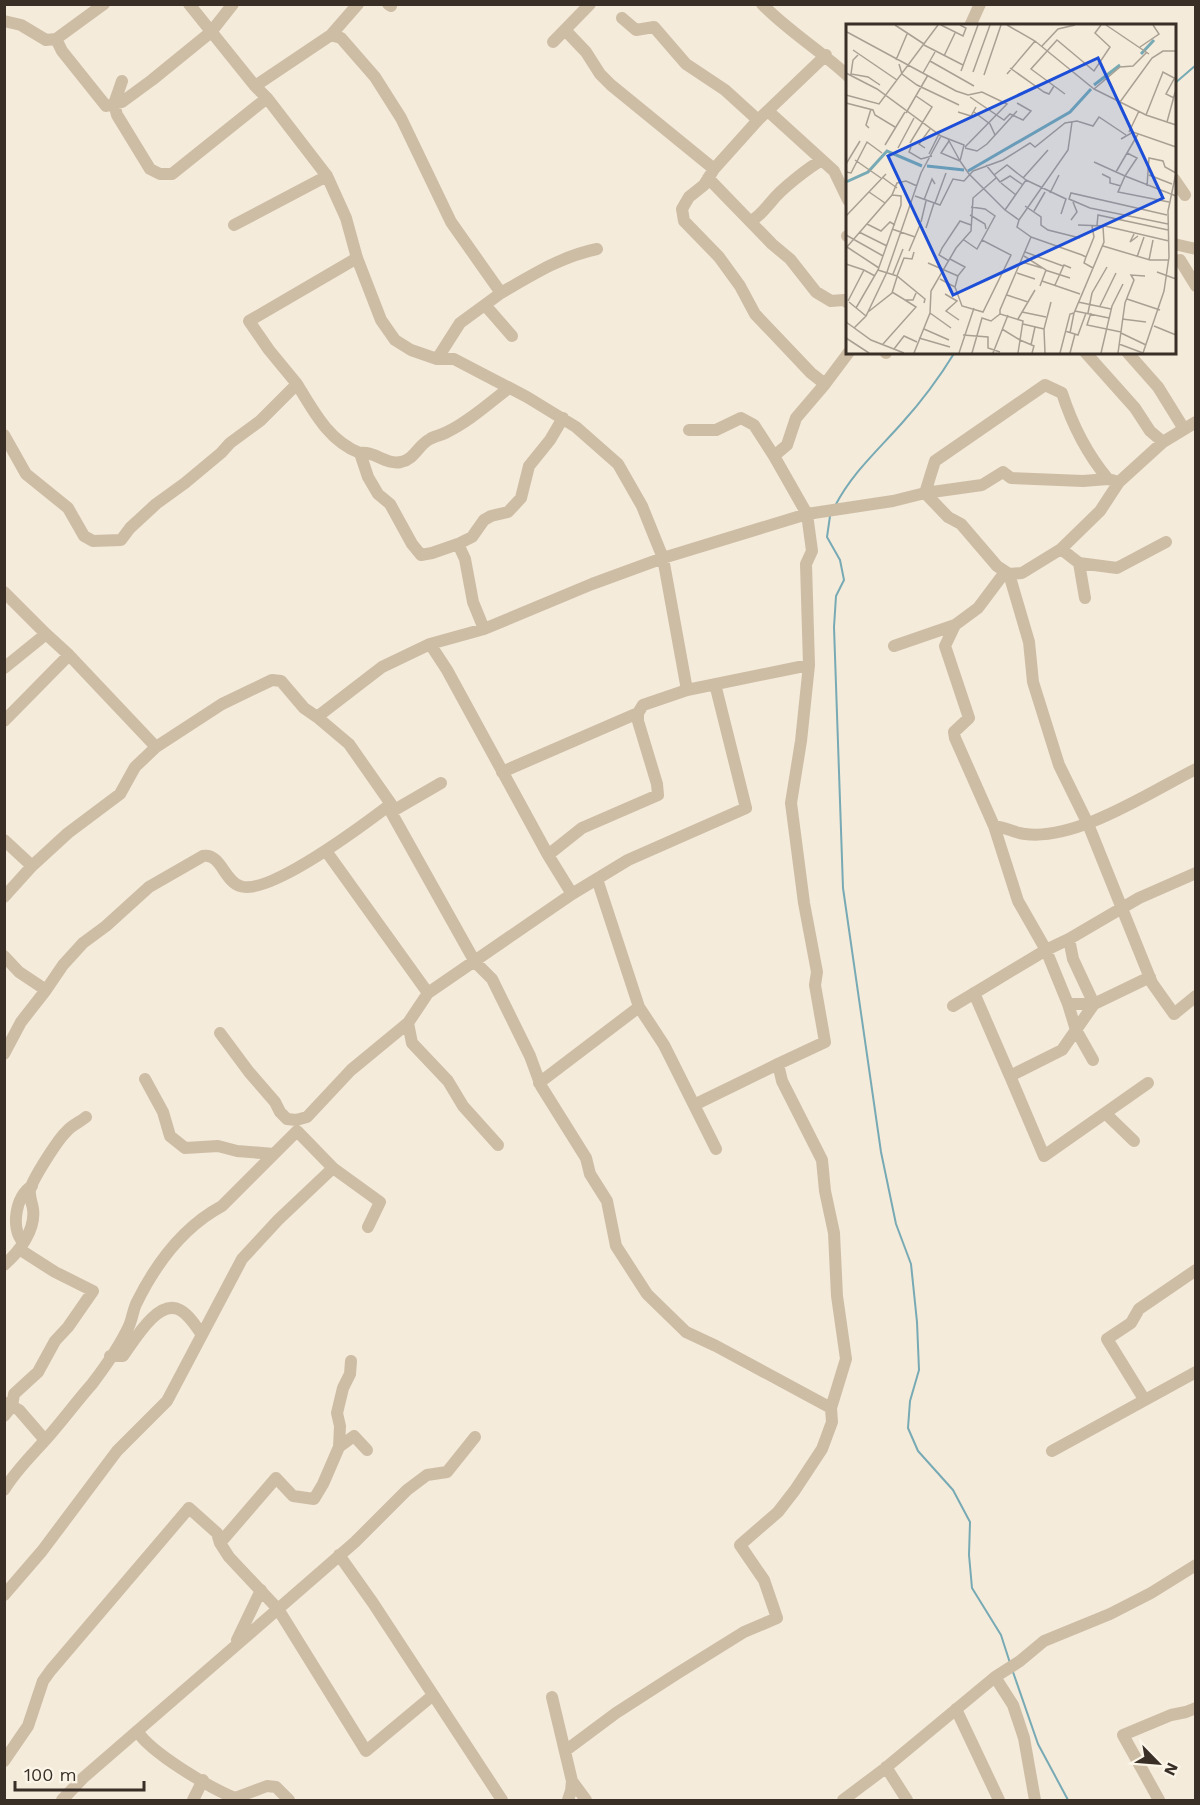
<svg xmlns="http://www.w3.org/2000/svg" width="1200" height="1805" font-family="'Work Sans',sans-serif">
  <rect width="100%" height="100%" fill="#f4ebdb"/>
  <g fill="none" stroke-linecap="round" stroke-linejoin="round">
    <!-- stream -->
    <path stroke="#77aab4" stroke-width="2" d="M1174,84L1196,65
      M835,506C852,473 878,450 902,423C922,401 939,378 955,352
      M830,516L827,537L840,560L844,580L836,596L834,627L843,888L881,1152L896,1224L911,1264L917,1322L919,1370L910,1401L908,1428L918,1451L953,1490L970,1522L969,1555L972,1588L1001,1635L1010,1663
      M1013,1672L1038,1744L1068,1800"/>
    <!-- minor -->
    <path stroke="#cebda5" stroke-width="12" d="M189,4L255,86L267,98L327,176L346,218L357,258L381,320L395,340L411,350L437,359H454L527,397L576,427L618,464L642,506L663,558L687,690
      M388,4L391,6
      M762,4C788,31 820,50 848,76
      M622,18L636,30L654,27L686,64L725,90L758,120
      M4,21L21,25L46,40L56,39L104,4
      M970,26L980,4
      M565,30L586,52L600,74L611,85L714,169
      M331,35L358,4
      M56,39L62,51L106,106L122,102L152,80L211,32L233,4
      M553,42L590,4
      M122,81L114,104L117,115L150,169L160,174H172L267,98
      M255,86L331,35L341,38L375,77L401,118L451,222L501,293L460,323L437,359
      M768,111L834,171L848,200
      M708,178L772,244L790,259L816,292L831,301L844,300L848,303
      M1174,179L1185,195
      M751,221C760,216 764,210 771,202C781,189 808,168 822,160
      M234,225L327,176
      M847,236H848
      M1174,244L1196,249
      M1174,262L1180,260L1196,286
      M501,293C532,275 562,256 597,249
      M485,305L512,336
      M885,352L886,353
      M1085,352L1135,408L1150,431L1163,442
      M1127,352L1158,387L1184,429
      M297,384C314,412 329,441 360,453L368,477L378,494L390,504L412,544L421,555L432,553L458,544L472,537L484,520L491,516L508,512L521,498L529,466L550,440L563,418
      M825,384L849,352
      M689,430H716L741,418L754,425L774,456
      M4,435L26,474L68,508L84,536L93,541L121,540L130,528L156,504L185,483L221,453L230,443L260,421L297,384L269,350L249,321L357,258
      M360,453C375,451 385,465 401,462C415,459 418,445 430,439C435,436 442,435 447,432C470,421 489,403 509,388
      M1108,479C1087,454 1072,424 1062,393L1045,385L935,461L925,493L982,485L1003,472L1011,478L1083,481L1108,479L1119,482
      M458,544L465,559L473,602L484,629
      M1061,549L1079,563L1085,598
      M1079,563L1117,568L1166,542
      M1005,572L978,608L955,625L945,646L969,718L954,732L955,738L994,826L1018,901L1046,950L1068,1004L1076,1030L1093,1060
      M1009,574L1029,642L1033,682L1059,765L1088,824L1152,983L1174,1014L1196,996
      M4,592L46,634L69,655L156,747L222,704L272,680L281,681L304,708L317,717L382,667L430,644L484,629L592,584L663,558L807,514L893,501L925,493L948,517L961,524L997,566L1009,574L1022,573L1061,549L1100,511L1119,482L1163,442L1196,422
      M894,646L955,625
      M4,668L46,634
      M317,717L349,744L391,804V812L475,962L492,979L530,1056L541,1086L586,1158L590,1174L607,1201L616,1246L647,1294L686,1332L716,1346L831,1408
      M4,721L69,655
      M502,772L638,713
      M391,812L441,783
      M994,826C1005,827 1015,833 1025,834C1077,841 1150,792 1196,769
      M4,840L32,866
      M326,851L428,993
      M548,855L582,828L658,795L657,784L638,721V713L643,705L687,690L809,665
      M597,879L639,1007L664,1045L716,1149
      M572,894L628,860L746,808L715,684
      M4,897L32,866L68,833L120,794L135,767L156,747
      M4,956L19,972L46,990
      M974,993L1010,1076
      M1068,1004H1094L1150,977
      M953,1006L1046,950L1069,939
      M408,1023L412,1043L448,1081L463,1106L498,1145
      M220,1033L249,1072L275,1102L280,1112L287,1119L296,1120L307,1117L351,1070L408,1023L428,993L572,894L548,855L447,670L430,644
      M4,1054L21,1022L46,990L63,965L83,943L106,926L149,887L203,856C221,853 224,881 240,886C268,897 366,823 391,804
      M145,1079L163,1112L170,1136L185,1148L218,1146L237,1151L274,1154
      M539,1083L639,1007
      M1148,1083L1044,1156L1010,1076L1062,1050L1094,1004L1073,959L1069,939L1139,898L1196,873
      M694,1105L778,1064
      M1105,1113L1134,1141
      M333,1168L380,1202L368,1227
      M23,1242C10,1228 16,1195 32,1186
      M4,1265C19,1252 36,1230 33,1209C32,1202 29,1197 30,1190C32,1180 58,1139 67,1131C72,1125 80,1122 86,1117
      M110,1356H123C134,1341 158,1298 180,1310C189,1315 196,1326 202,1335
      M1144,1399L1107,1339L1131,1323L1139,1309L1196,1270
      M6,1403L19,1410L45,1440
      M4,1416L12,1406L14,1394L38,1372L55,1341L68,1327L93,1291L55,1272L19,1249
      M339,1447L340,1426L337,1413L343,1388L350,1374L351,1361
      M1052,1451L1196,1372
      M4,1490C16,1470 33,1454 48,1437C63,1420 77,1401 92,1384C105,1367 120,1345 129,1326C132,1319 133,1311 136,1304C155,1265 183,1227 222,1206L297,1131L333,1168L278,1220L242,1259L167,1401L117,1451L42,1551L4,1595
      M220,1543L276,1478L293,1496L314,1499L323,1484L339,1447L354,1436L367,1450
      M339,1555L373,1603L502,1800
      M237,1640L261,1590
      M432,1696L366,1751L278,1609L355,1542L407,1490L427,1475L447,1472L475,1437
      M552,1697L572,1781L571,1791L568,1800
      M956,1709L999,1800
      M137,1731C151,1753 210,1788 235,1798L267,1786L276,1787L289,1800
      M565,1751L616,1713L678,1673L744,1632L777,1618L764,1580L740,1545L778,1512L795,1490L822,1449L832,1422L831,1408L846,1359L837,1296L834,1233L825,1191L822,1160L782,1081L778,1064L825,1042L815,985L817,972L804,903L791,803L801,741L809,665L806,564L812,551L807,514L774,456L787,445L796,418L825,384L811,373L755,314L740,286L719,257L684,221L682,209L689,197L704,185L714,169L758,120L826,55
      M4,1761L28,1726L43,1681L51,1670L189,1508L217,1533L220,1543L229,1557L278,1609L83,1778L62,1800
      M886,1767L907,1800
      M572,1781L586,1800
      M193,1800L203,1780
      M843,1800L883,1770L995,1677
      M1035,1800L1024,1738L1013,1705L995,1677L1020,1661L1044,1641L1110,1614L1151,1593L1196,1565
      M1159,1800L1123,1735L1171,1715L1186,1712L1196,1708"/>
  </g>
  <!-- overview -->
  <g transform="translate(846 24)">
    <rect width="330" height="330" fill="#f4ebdb"/>
    <path fill="none" stroke="#77aab4" stroke-width="3" d="M295,30L308,16M248,61L274,41M81,142L118,146M122,147L224,88L245,65M0,158L22,148L41,127L76,142"/>
    <path fill="none" stroke="#a9a093" stroke-width="1.5" d="M49,1L78,20M95,1L117,12L120,4L114,1M161,1L189,17L248,65L274,43L287,42L301,28M260,1L303,30M1,8L110,67L122,71L136,68L161,80L119,123M78,21L117,41M196,22L212,5L229,1M294,23L313,10L307,1M7,26L51,56M12,31L7,36L5,50L22,53L34,61M98,32L109,9M50,36L61,10M84,37L128,62M53,40L56,50L71,61L113,81M164,44L198,68L203,70L208,62M115,47L132,1M127,48L144,1M0,49L31,65L95,112L118,121L114,137L123,150L159,186L173,196L171,203L185,213L154,286V290L177,297L172,329M77,49L89,28M161,50L189,17M138,51L155,1M248,65L300,91L330,101M219,70L185,45L211,16L248,47L264,23L249,9L255,1M0,71L33,80L92,1M124,73L158,96L164,90L177,96L185,87L171,79M328,74L320,70L328,55M274,78L306,34L317,27H330M0,79L27,86L29,91L49,103M112,88L125,92L130,83M128,88L144,100L149,111M60,89L82,51M300,91L317,48L330,55M321,98L330,65M23,104L20,101L25,85M283,108L293,87M102,115L114,137M275,115L287,108L330,123M103,117L95,129L114,137M64,119L86,83L70,72M39,121L59,88M65,123L63,128L75,135L86,132M52,124L68,94M79,124L73,120L84,105M119,124L131,127L141,120L171,87M83,130L93,110M9,136L35,154M248,138L279,152L291,134L281,129M0,140L14,117M140,141L154,158L164,152L177,161M0,148L5,149L21,118L36,129M270,148L292,110M256,150L264,154V159L275,162M148,151L161,141L180,156M303,151L326,160M36,153L51,164M177,154L202,126M155,159L170,171M301,162L303,134L317,137L319,143L330,149M23,168L39,179M204,169L213,151M69,172L94,181L107,155L118,157L127,147L157,136L184,119L189,123L219,99L231,97L247,102L253,93L280,111M78,176L86,155L89,160M323,178L272,168L279,152L330,172M89,179L100,149M179,182L195,193V201L202,206L234,214M125,183L139,185L149,192L136,216M159,186L180,156L220,175L215,190M188,187L199,168M124,191L139,200L140,205M321,191L225,169L223,175L244,184L322,200M0,192L40,150M173,196L222,126L226,98M225,196L231,188L227,178M75,198L80,177M21,200L35,207L44,198L49,201M232,201L259,202L323,217M251,201L252,191L322,206M80,204L88,179M46,205L69,213M13,208L41,222M288,210L284,218L292,212M0,211L37,232M185,213L236,231L240,233L238,239L247,244M257,222L304,236H322M1,223L33,244M0,224L46,171L51,159L60,157L71,162M63,227L74,201M179,228L217,242M178,232L200,246L194,262M240,233L248,213L246,202M291,233L298,213M104,235L119,243L111,253M303,236L307,216M103,237L93,231L96,224L114,197L125,201M176,238L196,244M82,239L112,252L109,263M0,240L18,246M32,246L51,252L79,275L78,279M199,246L224,254M311,248L330,255M171,249L189,255M47,250L57,225M51,252L58,234L66,235L68,228M94,255L109,263L116,282L137,288L165,231L136,216L131,225L118,216M196,257L234,270M209,261L218,241L225,244M46,268L59,276H67L70,269M99,270L111,277L100,287L113,296M161,271L182,278M281,275L314,286M2,277L18,246L29,252M3,278L20,292M232,278L265,285M254,282L270,249M10,284L32,246L55,181V172L46,171M229,287L263,294M22,288L46,269L51,253M176,288L200,293M84,289L105,304M242,289L246,269L261,243M245,289L241,301L275,308M172,295L189,266M276,295L300,298M0,298L25,316L58,329M177,300L198,305M308,302L330,311M8,304L20,292L41,248L75,149L95,112M78,305L103,316M156,305L174,316M219,307L232,311L240,289M224,309L228,289M275,309L300,321M117,311L142,313V324L154,328M0,314L23,329M73,314L104,323M174,316L188,322L186,329M37,320L70,283L59,276M273,320L297,329M185,321L189,303M48,325L58,312L71,318M68,329L84,289L85,267L110,224L125,207L127,174L150,154M113,329L128,284M126,329L136,294L145,297L154,290M147,329L162,291M199,329L198,305L205,278M214,329L224,290L228,289L258,218L257,203M224,329L229,310M255,329L266,282L277,260M272,329L279,279L288,256L285,251L299,252M297,329L318,267L323,233L322,187L330,149"/>
    <path fill="#1d4ed8" fill-opacity="0.15" stroke="#1d4ed8" stroke-width="3" d="M252,34L317,174L107,271L42,132Z"/>
    <rect width="330" height="330" fill="none" stroke="#392f27" stroke-width="3"/>
  </g>
  <!-- border -->
  <rect width="1200" height="1805" fill="none" stroke="#392f27" stroke-width="12"/>
  <!-- north arrow -->
  <g transform="translate(1158 1763) rotate(115)" stroke="#fbf5e8" stroke-width="4.5" paint-order="stroke">
  <path d="M0-4.5L10 22L0 15L-10 22Z" fill="#392f27"/>
  <text y="-9" font-size="16" font-weight="bold" text-anchor="middle" fill="#392f27">N</text>
  </g>
  <!-- scale -->
  <path d="M15 1781v9h129v-9" fill="none" stroke="#392f27" stroke-width="3"/>
  <text x="24" y="1781" font-size="18" fill="#392f27" stroke="#fbf5e8" stroke-width="4.5" paint-order="stroke">100 m</text>
</svg>
